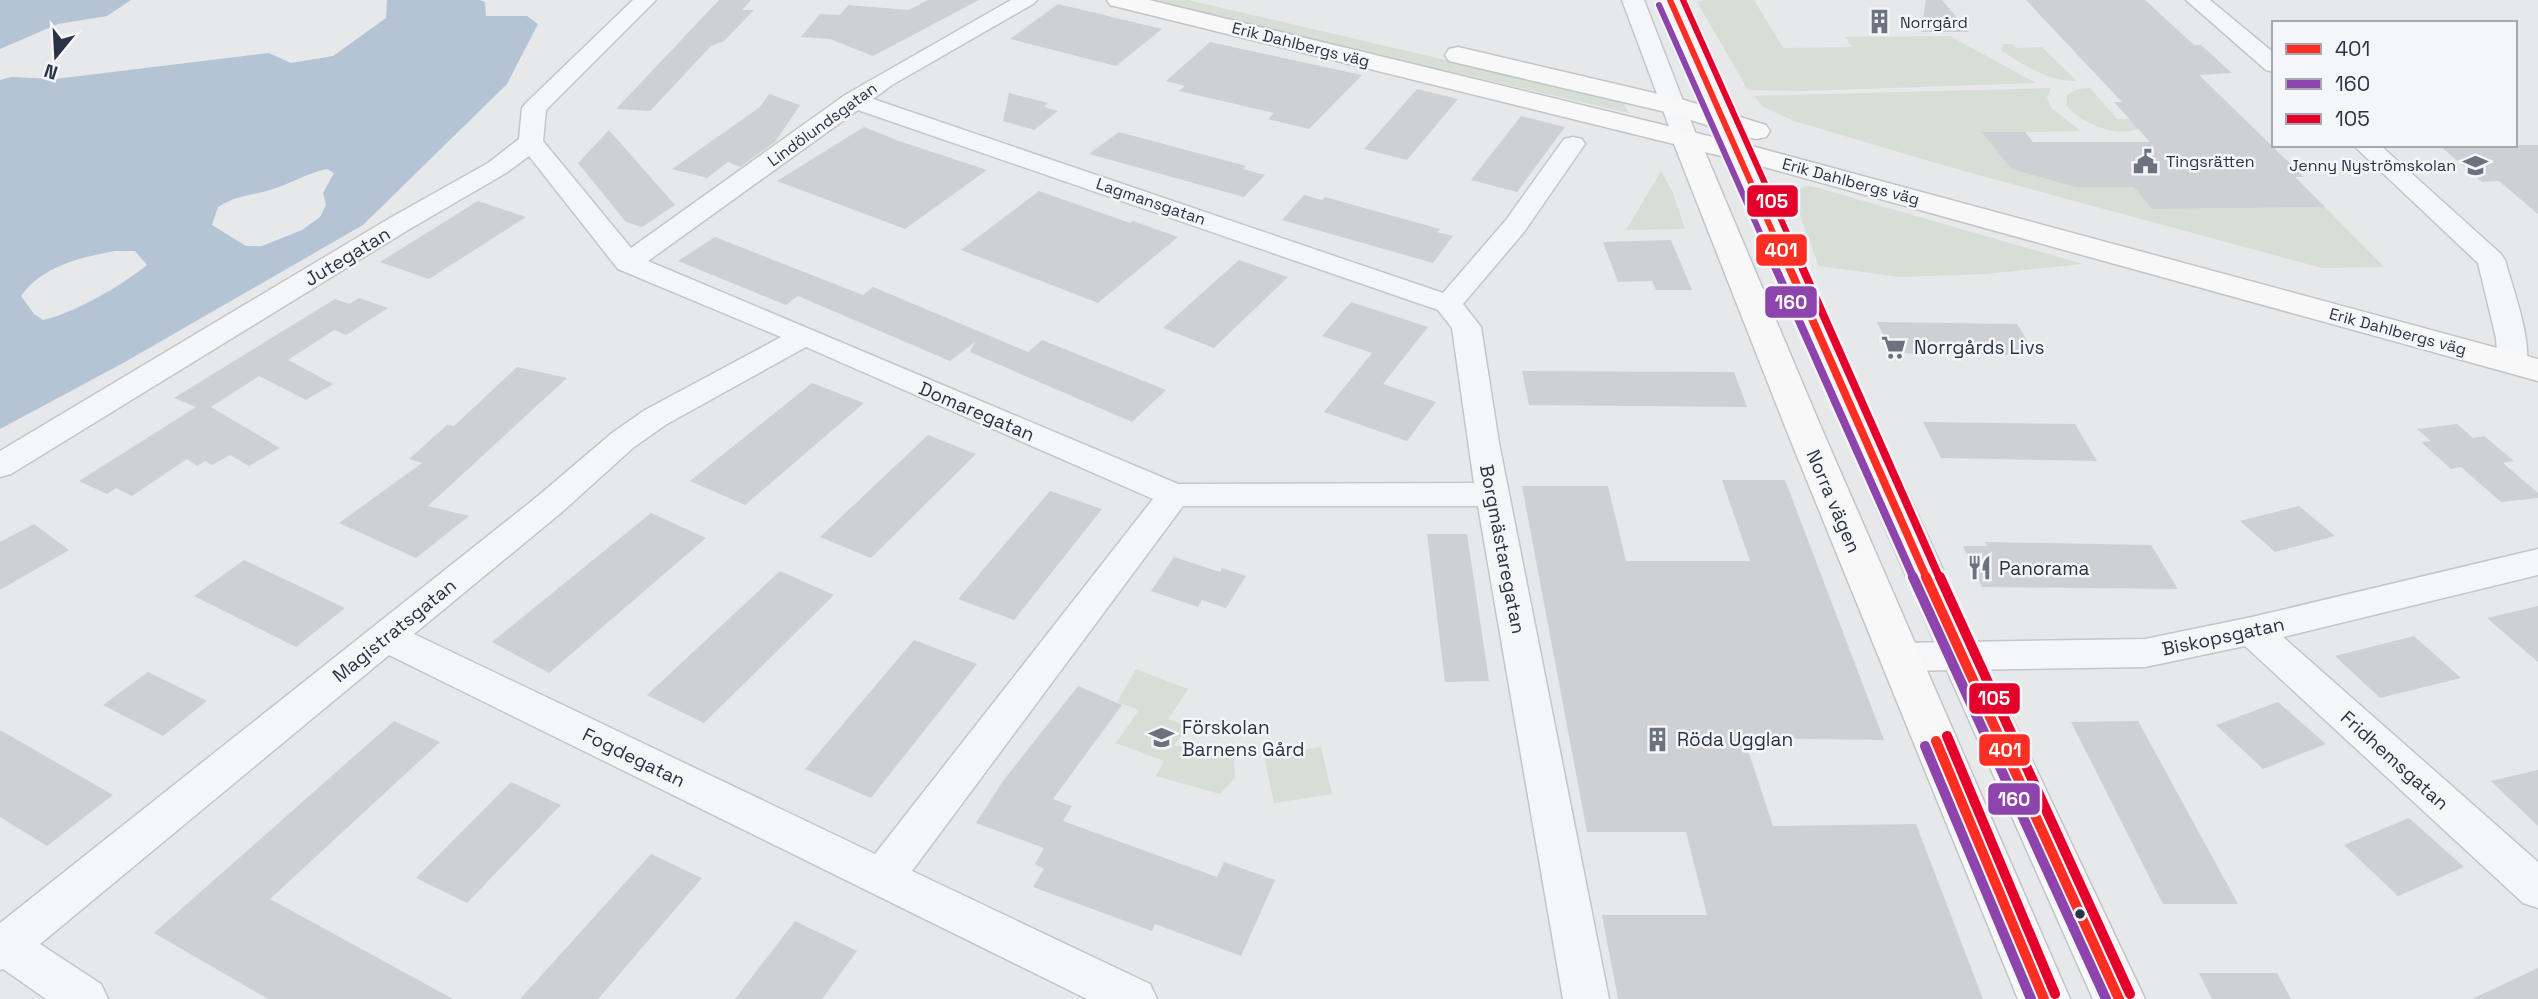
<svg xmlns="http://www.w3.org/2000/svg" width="2538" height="999" font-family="'Space Grotesk',sans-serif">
  <rect width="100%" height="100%" fill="#e6e8ea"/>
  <!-- green -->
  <path fill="#d6ded6" d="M1142,0H1188L1622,101L1629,113Z
    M1706,0H1754L1783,48L1852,47L1845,37L1950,36L2036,83L1808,91L1748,90L1697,2Z
    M2003,44H2012L2016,48L2042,47L2077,81C2050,82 2023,65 2001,50Z
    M2051,88L2047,97L2051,108L2081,131L1983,133L2011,169L2075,187H2134L2153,209L2325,207L2384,267L2322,268L1953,168L1794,121L1763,107L1754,96Z
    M2090,88L2117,119H2130L2143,126C2122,141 2080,123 2066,105L2067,95L2078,89Z
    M1661,171L1672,191L1685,229L1626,230Z
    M1806,186L1815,187L2083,264L1985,274L1900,277L1819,266L1794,200L1796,191Z
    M1136,669L1188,689L1168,719L1186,726L1174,746C1199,747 1213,738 1234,759L1235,778L1220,794L1156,776L1164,761L1116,743L1139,710L1117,702Z
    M1321,747L1332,794L1274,803L1264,756Z"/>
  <!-- water -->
  <path fill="#b4c4d5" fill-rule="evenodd" d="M0,0H131L107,16L58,24L0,49Z
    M387,0H479L485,2L486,16H527L538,24L507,84L363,225L125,362L0,429V80L11,77L55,79L269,53L291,63L333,56L386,18ZM327,169L334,173L323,193L326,205L320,217L302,230L262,246H246L212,225L218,207C237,195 249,196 270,190C290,184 305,174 327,169ZM115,251H135L147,265C124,284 73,314 43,320L34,314L21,296C42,266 82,257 115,251Z"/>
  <!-- building -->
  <path fill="#ced0d3" d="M719,0H751L742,10H754L724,41L711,46L650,111L616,109Z
    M928,0H979L873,56L830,39L801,37L820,14L840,15L848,5L909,10Z
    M1926,0H1942L1969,32H1921Z
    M2026,0H2145L2194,45H2201L2232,73L2199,75L2304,177H2295L2325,207L2152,209L2134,187H2075L2011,169L1982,132H2025L2033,142H2150L2114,102H2122Z
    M1058,4L1162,29L1116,66L1010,39Z
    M1210,42L1320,66L1362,75L1309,129L1268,119L1274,113L1179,91L1185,86L1166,81Z
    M1417,89L1458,99L1407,160L1364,149Z
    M1009,93L1048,103L1044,107L1058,111L1034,130L1003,121Z
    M769,94L800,105L775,142L740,167L728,162L707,178L672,169L760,107Z
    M1521,116L1565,127L1517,192L1471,180Z
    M864,127L899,141L987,170L905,229L777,181Z
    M609,130L675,205L642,227L626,222L578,163Z
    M1119,132L1246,166L1243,169L1265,175L1244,197L1089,154Z
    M2439,145H2538V214L2499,181L2482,182Z
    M1039,191L1130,223L1133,221L1178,237L1098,303L961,250Z
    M1304,195L1322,200L1325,197L1440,229L1437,232L1453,236L1433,263L1282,220Z
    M478,201L526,217L429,279L380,262Z
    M715,237L863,295L873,287L1028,352L1042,340L1166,390L1132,422L970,352L975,342L950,361L798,296L786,305L678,261Z
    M1671,240L1692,290H1656L1652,281L1618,282L1603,242Z
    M1239,260L1288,277L1214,348L1163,328Z
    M359,298L388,308L346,335L334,330L288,360L333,384L306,400L259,376L211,407L280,448L249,466L230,455L212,465L205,461L197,466L187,459L132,496L116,488L107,494L79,481L196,407L174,398L335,299L349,304Z
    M1351,302L1428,327L1383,384L1436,402L1407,441L1324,412L1372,353L1322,336Z
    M1877,322L2017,324L2036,355L1892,353Z
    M517,367L567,378L428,506L469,516L416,558L339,523L422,463L409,459L447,425L454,426Z
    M1522,371L1734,372L1747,407L1529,405Z
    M812,383L864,403L745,505L690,481Z
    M1923,422L2075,424L2097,461L1941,458Z
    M2457,424L2473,438L2484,436L2514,461L2503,463L2538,493V498L2501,502L2461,467L2451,469L2421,442L2431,441L2417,429Z
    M928,435L976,454L871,558L820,537Z
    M1722,480H1785L1884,740L1744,738L1773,826L1916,824L1983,999H1618L1602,915H1707L1686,832H1587L1522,486H1608L1626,561H1750Z
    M1050,491L1102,509L1014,620L958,599Z
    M2299,506L2335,536L2275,552L2240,521Z
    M651,513L706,538L549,673L492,642Z
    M34,524L69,550L0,590V542Z
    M1427,534H1467L1489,681L1445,682Z
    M1985,542L2151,545L2178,589L1982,587L1963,546H1987Z
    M1174,557L1220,572L1222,568L1246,576L1226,608L1202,600L1198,607L1151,591Z
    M244,560L345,608L296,647L194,596Z
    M780,571L834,595L704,723L647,695Z
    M2538,606V662L2487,618Z
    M2414,636L2461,678L2380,698L2335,656Z
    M914,640L977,664L871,798L805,769Z
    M148,672L207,701L163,736L103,705Z
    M1078,686L1122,705L1053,799L1072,806L1063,821L1217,877L1224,862L1275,880L1241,956L1155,924L1152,931L1033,887L1044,869L1035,864L1044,848L976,823L1003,781Z
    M2278,702L2326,744L2263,769L2216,725Z
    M394,721L440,742L270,899L453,999H268L154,933Z
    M2138,721L2238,904H2163L2071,722Z
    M0,730L113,795L47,846L0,817Z
    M2538,770V826L2491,781Z
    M511,782L561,805L467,903L416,878Z
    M2409,818L2464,867L2398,896L2344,845Z
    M651,854L702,878L598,999H520Z
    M795,921L857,951L822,999H735Z
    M2538,968V999H2472Z
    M2199,973H2277L2291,999H2212Z"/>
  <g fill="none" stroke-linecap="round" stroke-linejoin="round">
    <defs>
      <path id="minor" d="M633,0H656L546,110L543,141L631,248L845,95L1011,0H1037L1033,4L892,85L873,99L1443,293L1506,220L1564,139L1573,137L1582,139L1585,144L1524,232L1463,304L1481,327L1499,443L1609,999H1563L1478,506H1183L912,871L1150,984L1157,999H1087L389,655L40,944L101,984L108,999H46L3,969L0,970V923L538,496L612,433L645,410L781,337L618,269L529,156L506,173L408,230L11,474L0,477V451L390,218L488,163L519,139L522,108L526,103ZM858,110L1438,310L1452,328L1474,483L1178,484L648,261ZM806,347L1153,499L875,854L414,634L562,512L634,447L667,424Z
        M1622,0H1644L1697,137L1694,142L1685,144L1676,142L1673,137Z
        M1659,0H1681L1734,119L1730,124L1722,126L1714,124L1710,119Z
        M2186,0H2210L2274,53V72L2266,70Z
        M2353,145H2380L2501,254L2505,260C2511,283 2536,350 2524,370L2513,372L2502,370L2498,363L2496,338L2478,263Z
        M2538,549V575L2283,637L2538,862V908L2523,903L2245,646L2145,667L1900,671L1887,667L1881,657L1887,647L1900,643L2145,639L2252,617Z"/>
      <path id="major" d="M1107,0H1149L1717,138L1715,134L1719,129L1666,112L1449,61L1445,55L1449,49L1458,47L1684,100L1766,125L1770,131L1766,137L1756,139L1744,136L1748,145L2538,359V381L1757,165L1983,657L2145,999H2093L1941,657L1725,157L1705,152L1824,434L2070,999H2018L1788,434L1674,144L1110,5Z"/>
    </defs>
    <!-- minor casing -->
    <use href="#minor" stroke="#c4c6c8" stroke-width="3"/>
    <!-- major casing -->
    <use href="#major" stroke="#c2c5c8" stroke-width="3"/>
    <!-- minor -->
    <use href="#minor" fill="#f5f6f7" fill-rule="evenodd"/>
    <!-- major -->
    <use href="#major" fill="#f8f8f8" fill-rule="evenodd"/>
    <defs>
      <path id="bus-1-far2" d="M1670,0L1782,253"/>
      <path id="bus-1-far1" d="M1782,251L1927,579"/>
      <path id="bus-1" d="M1926,577L2119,999
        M1936,741L2044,999"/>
      <path id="bus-2-far2" d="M1659,5L1769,253"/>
      <path id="bus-2-far1" d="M1768,251L1914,579"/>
      <path id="bus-2" d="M1913,577L2106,999
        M1925,746L2031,999"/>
      <path id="bus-3-far2" d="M1683,0L1796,253"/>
      <path id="bus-3-far1" d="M1795,251L1940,579"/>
      <path id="bus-3" d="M1940,577L2130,994
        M1947,736L2055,994"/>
    </defs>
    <!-- bus-1-far2 casing -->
    <use href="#bus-1-far2" stroke="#f4f6f9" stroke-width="10"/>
    <!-- bus-1-far1 casing -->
    <use href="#bus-1-far1" stroke="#f4f6f9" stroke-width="13"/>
    <!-- bus-1 casing -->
    <use href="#bus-1" stroke="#f4f6f9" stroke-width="16"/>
    <!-- bus-2-far2 casing -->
    <use href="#bus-2-far2" stroke="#f4f6f9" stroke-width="10"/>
    <!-- bus-2-far1 casing -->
    <use href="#bus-2-far1" stroke="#f4f6f9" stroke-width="13"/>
    <!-- bus-2 casing -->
    <use href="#bus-2" stroke="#f4f6f9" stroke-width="16"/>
    <!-- bus-3-far2 casing -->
    <use href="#bus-3-far2" stroke="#f4f6f9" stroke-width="10"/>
    <!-- bus-3-far1 casing -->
    <use href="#bus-3-far1" stroke="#f4f6f9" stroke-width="13"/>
    <!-- bus-3 casing -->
    <use href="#bus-3" stroke="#f4f6f9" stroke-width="16"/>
    <!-- bus-1-far2 -->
    <use href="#bus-1-far2" stroke="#ff2e22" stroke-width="6"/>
    <!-- bus-1-far1 -->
    <use href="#bus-1-far1" stroke="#ff2e22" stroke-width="8"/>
    <!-- bus-1 -->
    <use href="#bus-1" stroke="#ff2e22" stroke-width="10"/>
    <!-- bus-2-far2 -->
    <use href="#bus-2-far2" stroke="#8e44ad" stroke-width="6"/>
    <!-- bus-2-far1 -->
    <use href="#bus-2-far1" stroke="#8e44ad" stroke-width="8"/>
    <!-- bus-2 -->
    <use href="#bus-2" stroke="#8e44ad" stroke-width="10"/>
    <!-- bus-3-far2 -->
    <use href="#bus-3-far2" stroke="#e4002b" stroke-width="6"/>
    <!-- bus-3-far1 -->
    <use href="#bus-3-far1" stroke="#e4002b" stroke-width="8"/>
    <!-- bus-3 -->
    <use href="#bus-3" stroke="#e4002b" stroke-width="10"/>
  </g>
  <!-- icons -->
  <defs>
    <symbol id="building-bare" viewBox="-9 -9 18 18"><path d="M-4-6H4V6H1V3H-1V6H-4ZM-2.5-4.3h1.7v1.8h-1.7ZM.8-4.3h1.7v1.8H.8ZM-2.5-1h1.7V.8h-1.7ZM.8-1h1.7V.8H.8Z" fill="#6c737f" stroke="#f4f6f9" stroke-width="2.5" paint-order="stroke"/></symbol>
    <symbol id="civic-bare" viewBox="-9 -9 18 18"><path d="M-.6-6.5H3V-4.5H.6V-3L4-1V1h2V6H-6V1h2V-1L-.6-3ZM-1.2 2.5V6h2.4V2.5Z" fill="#6c737f" stroke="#f4f6f9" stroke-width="2.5" paint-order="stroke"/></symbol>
    <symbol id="school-bare" viewBox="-9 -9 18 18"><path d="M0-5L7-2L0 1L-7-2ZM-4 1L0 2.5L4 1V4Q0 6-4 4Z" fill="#6c737f" stroke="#f4f6f9" stroke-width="2.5" paint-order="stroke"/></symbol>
    <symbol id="supermarket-bare" viewBox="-9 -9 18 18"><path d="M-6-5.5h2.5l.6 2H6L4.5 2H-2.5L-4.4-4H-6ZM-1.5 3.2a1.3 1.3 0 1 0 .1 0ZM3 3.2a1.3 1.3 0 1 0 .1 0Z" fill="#6c737f" stroke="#f4f6f9" stroke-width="2.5" paint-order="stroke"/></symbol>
    <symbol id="restaurant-bare" viewBox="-9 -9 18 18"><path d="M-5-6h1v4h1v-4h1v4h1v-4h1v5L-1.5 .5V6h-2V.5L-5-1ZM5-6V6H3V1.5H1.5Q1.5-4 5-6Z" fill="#6c737f" stroke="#f4f6f9" stroke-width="2.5" paint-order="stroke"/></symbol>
  </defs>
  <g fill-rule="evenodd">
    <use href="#building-bare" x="1862" y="4" width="35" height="35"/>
    <use href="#civic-bare" x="2128" y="144" width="35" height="35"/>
    <use href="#school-bare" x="2458" y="148" width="35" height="35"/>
    <use href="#supermarket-bare" x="1876" y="330" width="35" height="35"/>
    <use href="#restaurant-bare" x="1962" y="550" width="35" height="35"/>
    <use href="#school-bare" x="1144" y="720" width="35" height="35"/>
    <use href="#building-bare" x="1640" y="722" width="35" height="35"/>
  </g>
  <!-- markers -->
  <circle fill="#2b3445" stroke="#f4f6f9" stroke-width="2.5" cx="2080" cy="914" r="6"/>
  <g text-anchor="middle" stroke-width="5" stroke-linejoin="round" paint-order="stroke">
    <!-- far-poi labels -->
    <g font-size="16" fill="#2b3445" stroke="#f4f6f9" text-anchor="start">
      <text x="1900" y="28">Norrgård</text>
      <text x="2166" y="167">Tingsrätten</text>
      <text x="2456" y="171" text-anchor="end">Jenny Nyströmskolan</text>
    </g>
    <!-- far-street labels -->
    <g font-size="16" fill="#2b3445" stroke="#f4f6f9">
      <text transform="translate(1301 44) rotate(14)" y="6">Erik Dahlbergs väg</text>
      <text transform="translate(822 124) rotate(-36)" y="6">Lindölundsgatan</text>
      <text transform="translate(1851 181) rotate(15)" y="6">Erik Dahlbergs väg</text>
      <text transform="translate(1151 201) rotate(19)" y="6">Lagmansgatan</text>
      <text transform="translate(2398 331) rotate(15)" y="6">Erik Dahlbergs väg</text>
    </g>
    <!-- street labels -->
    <g font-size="19" fill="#2b3445" stroke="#f4f6f9">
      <text transform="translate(347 256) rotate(-31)" y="7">Jutegatan</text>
      <text transform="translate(977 411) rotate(23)" y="7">Domaregatan</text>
      <text transform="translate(1834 501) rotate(67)" y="7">Norra vägen</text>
      <text transform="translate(1503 549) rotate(79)" y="7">Borgmästaregatan</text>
      <text transform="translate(394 630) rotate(-39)" y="7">Magistratsgatan</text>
      <text transform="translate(2223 636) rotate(-12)" y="7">Biskopsgatan</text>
      <text transform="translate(634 757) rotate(26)" y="7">Fogdegatan</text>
      <text transform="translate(2395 760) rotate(42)" y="7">Fridhemsgatan</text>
    </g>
    <!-- poi labels -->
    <g font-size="19" fill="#2b3445" stroke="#f4f6f9" text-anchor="start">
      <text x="1914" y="354">Norrgårds Livs</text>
      <text x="1999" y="575">Panorama</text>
      <text x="1182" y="734">Förskolan<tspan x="1182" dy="22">Barnens Gård</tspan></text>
      <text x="1677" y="746">Röda Ugglan</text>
    </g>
  </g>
  <g stroke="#f4f6f9" stroke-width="2.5">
    <rect x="1746" y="184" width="53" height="34" rx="7" fill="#e4002b"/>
    <rect x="1755" y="233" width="53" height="34" rx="7" fill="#ff2e22"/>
    <rect x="1764" y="285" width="54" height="34" rx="7" fill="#8e44ad"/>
    <rect x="1968" y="682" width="53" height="33" rx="7" fill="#e4002b"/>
    <rect x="1978" y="733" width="53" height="34" rx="7" fill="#ff2e22"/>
    <rect x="1987" y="782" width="54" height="34" rx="7" fill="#8e44ad"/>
  </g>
  <g font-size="19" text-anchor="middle" font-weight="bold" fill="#fff">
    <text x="1772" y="208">105</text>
    <text x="1781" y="257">401</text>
    <text x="1791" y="309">160</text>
    <text x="1994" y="705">105</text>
    <text x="2005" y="757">401</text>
    <text x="2014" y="806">160</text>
  </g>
  <!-- legend -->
  <rect x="2272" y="21" width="245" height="126" fill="#f4f6f9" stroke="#a4a8b1" stroke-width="2"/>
  <rect x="2286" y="44" width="35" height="10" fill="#ff2e22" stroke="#a4a8b1" stroke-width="2"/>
  <text x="2335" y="56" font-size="21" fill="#2b3445">401</text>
  <rect x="2286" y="79" width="35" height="10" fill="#8e44ad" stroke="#a4a8b1" stroke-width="2"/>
  <text x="2335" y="91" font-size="21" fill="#2b3445">160</text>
  <rect x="2286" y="114" width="35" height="10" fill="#e4002b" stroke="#a4a8b1" stroke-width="2"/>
  <text x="2335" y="126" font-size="21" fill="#2b3445">105</text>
  <!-- north arrow -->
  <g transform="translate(56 56) rotate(198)" stroke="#f4f6f9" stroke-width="5" paint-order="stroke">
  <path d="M0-5L12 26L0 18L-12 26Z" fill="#2b3445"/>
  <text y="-10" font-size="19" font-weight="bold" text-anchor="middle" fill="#2b3445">N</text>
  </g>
</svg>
